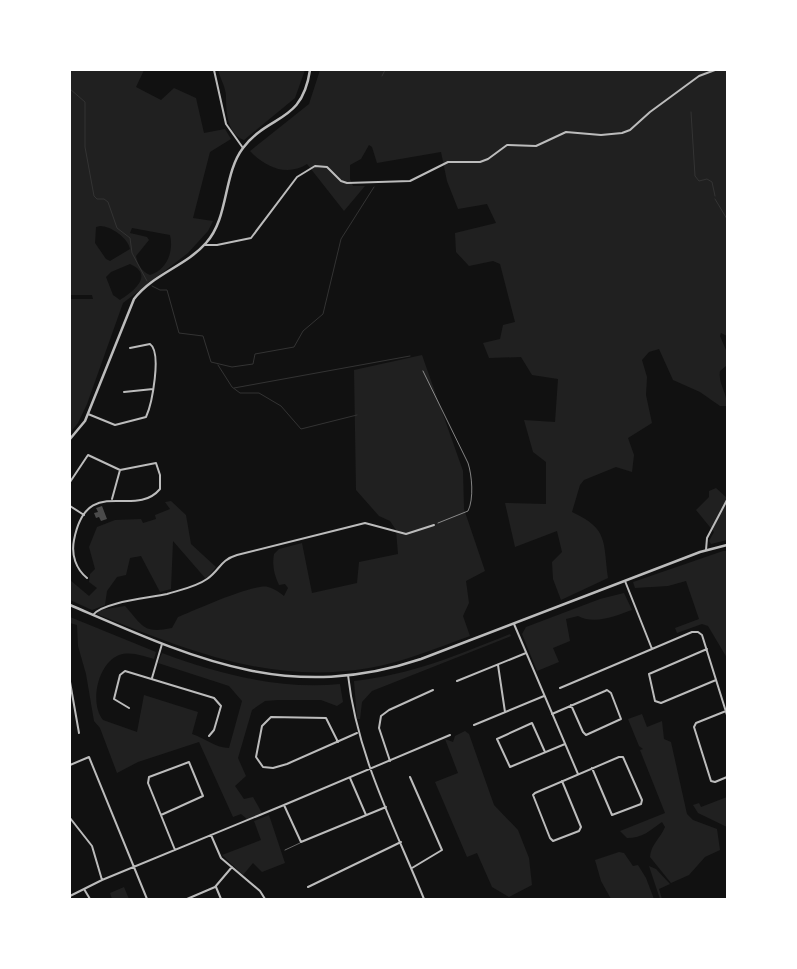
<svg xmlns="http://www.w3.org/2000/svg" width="797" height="969" font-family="Overpass,sans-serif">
  <rect width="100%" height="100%" fill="#111"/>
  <!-- green -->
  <path fill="#202020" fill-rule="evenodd" d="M70,70H144L136,87L161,100L174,88L196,98L204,133L225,129L231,139L210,152L193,218L213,221L208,231L188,253L123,303L87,404L78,423L70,433V299H93L92,295H70ZM100,226C111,226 128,238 130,249L110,261L106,259L95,243L96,227ZM132,228L170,235C174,251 167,270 150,275C141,271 138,265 136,256L149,240L147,237L130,233ZM130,264C155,275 133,292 120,300L113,295L106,277L111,272Z
    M218,70H305L295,98L244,140C227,134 226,111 226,96C226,88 220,78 218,70Z
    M320,70H727V336L721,333L720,336L726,350V366L720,371C718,384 727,392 727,406H720L700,392L673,380L659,349L649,352L642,360L647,377L646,395L652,423L628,438L634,455L632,472L616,467L584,480L580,485L572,512C609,529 603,542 608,578L561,600L553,579L552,562L562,552L557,531L515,547L505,503L546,504V462L533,452L524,420L555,422L558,379L532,375L521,357L489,358L483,343L500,339L503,325L515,322L500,264L493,261L469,266L456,252L455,233L496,223L487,204L458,209L447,181L441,152L377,163L372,147L369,145L361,159L350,165V179L353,186H365L344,211L307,164C287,177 265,167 250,151L309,104Z
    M422,355L463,471L464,509L485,571L466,581L469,603L463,616L470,636C437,648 403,662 369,668C270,685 186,650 97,614L100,610L125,606C143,626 143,634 172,628L178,617C193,611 254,583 268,587C275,589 279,592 284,596L288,588L285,584L279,585C274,575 272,565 274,554L279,549L302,543L312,593L357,583L359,562L398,554L396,530L390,521L379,516L356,490L354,370Z
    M716,488L727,498V540L711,544L709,541L714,532L696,510L709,497V491Z
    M171,501L186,515L191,544L216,567L206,579L173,541L171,589L160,592L141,556L130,558L126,575L117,577L107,591L105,605L92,610L70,600V580L89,596L97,588L89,582L90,574L95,569L89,547L97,527L115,520L141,519L143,523L156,519L155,515L170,509L165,502Z
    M723,551H727V658L708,626L702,624L677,633L675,628L699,619L686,581L668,586L635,588L633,582Z
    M624,593L632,610C615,616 595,625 578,616L566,619L570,641L553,648L559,662L537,671L522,634L526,627L600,599Z
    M70,617L156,652L154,659C143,656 131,651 119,655C98,663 89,703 103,720L137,732L144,695L198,712L192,734C205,738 216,748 229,748L242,701L229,686L158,663L162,653C219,674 279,690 340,684L343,702L337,706L321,700H278L265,701L252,710L238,758L246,776L235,786L244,799L253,797L262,813L247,819L241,814L233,817L199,742L138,762L117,773L100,728L94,721L86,674L78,646L77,625L70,623Z
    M510,634L511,636L372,691L362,702L360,719H357L354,681C410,675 458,655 510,634Z
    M642,714L647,727L662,721L664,739L671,742L687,814L693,820L717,829L720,850L705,857L689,875L671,883L650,857C651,844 660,839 665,827L662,822C649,831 643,838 627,838L620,831L665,813L640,750L643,749L639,746L628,719Z
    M465,731L469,734L494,805L518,830L529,858L532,885L509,897L492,887L477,853L467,857L435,782L458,773L445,739L453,742L455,736Z
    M727,797V827L698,813L693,805L699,803L701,807Z
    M269,815L285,863L262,872L253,863L243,875L222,855L261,840L254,821Z
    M619,852L624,853L633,866L638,865L646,878L654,899H611L601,881L595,860Z
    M649,866L656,869L670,884L659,889L662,899H660Z
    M124,887L129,899H112L110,893Z"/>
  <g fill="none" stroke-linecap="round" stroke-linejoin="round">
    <!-- stream -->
    <path stroke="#333" stroke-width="1" d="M382,76L385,70
      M70,89L85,102V147L94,196L97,199H104L108,202L117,228L130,238L132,253L147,281
      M691,112L695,176L699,181L707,179L712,182L715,196
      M715,199L727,219
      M152,286L160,290H167L179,333L203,336L211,362L232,367L253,364L255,354L294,347L303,331L323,314L341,239L374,187
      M218,365L232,387L240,393H259L281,406L301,429L357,415
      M234,388L410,356"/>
  </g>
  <!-- building -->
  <path fill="#4a4a4a" d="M102,506L107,519L101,521L99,517L96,518L94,513L98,512L96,508Z"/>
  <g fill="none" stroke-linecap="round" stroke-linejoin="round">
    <!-- path -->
    <path stroke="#f5f5f5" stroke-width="0.5" d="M423,371L468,463C472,475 474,499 468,511L438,523"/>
    <!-- service -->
    <path stroke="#bcbcbc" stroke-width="0.5" d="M285,850L300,843"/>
    <!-- minor -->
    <path stroke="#bcbcbc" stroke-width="2" d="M214,70L226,124L243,148
      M205,245H217L251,238L297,177L315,166L327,167L341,181L347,183L410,181L448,162H480L488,159L507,145L536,146L566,132L601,135L622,133L630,130L650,112L699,76L715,70
      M124,392L153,389
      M88,414L115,425L146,417C152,404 162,352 150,344L130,348
      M70,482L88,455L120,470L156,463L160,475V489C134,520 87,473 74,540C71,555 76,569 87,578
      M112,499L120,470
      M70,506L84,515
      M706,550L707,538L727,500
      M625,581L652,649L692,632H698L702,635L727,715
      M93,615C102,602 150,598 167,594C180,590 196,587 207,579C220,570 220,560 237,555L365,523L406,534L434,525
      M514,624L578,774
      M707,649L649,674L655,701L661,703L716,680
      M498,665L505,712
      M348,675C357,756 394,825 424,899
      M152,678L162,644
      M457,681L526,653
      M70,682L79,733
      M560,688L652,649
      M129,708L114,699L120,675L125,671L214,698L221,706L214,730L209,736
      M726,711L696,723L694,727L711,781L715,782L727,777
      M552,714L605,691L607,690L611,693L621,719L586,735L583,732L571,705
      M474,725L544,696
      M338,742L326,718L271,717L262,726L256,757L263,767L273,768L287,764L357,733
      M545,752L532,723L497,739L510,767L565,744
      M390,761L379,728L381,716L389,710L433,690
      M70,765L89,757L147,899
      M410,777L442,850L412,868
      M350,778L366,815
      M562,781L581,827L579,831L553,841L550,838L533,795L535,793C563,781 591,769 619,757H623L642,800L641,804L612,815L592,768
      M386,807L301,842L284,805L450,735
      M161,815L203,796L189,762L149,777L148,783L175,850
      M70,818L92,846L102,880
      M211,835L221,858L260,891L265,899
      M216,887L221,899
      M308,887L401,842
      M84,889L90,899
      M70,896L102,880L284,805
      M187,899L215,887L232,867"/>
    <!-- tertiary -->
    <path stroke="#bcbcbc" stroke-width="2.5" d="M70,439L85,421L134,299C153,274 186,266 206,243C229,218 223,174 243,148C270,113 302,124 310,70
      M70,605C191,657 287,704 421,659L700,552L727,545"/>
  </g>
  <!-- border -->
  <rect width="797" height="969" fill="none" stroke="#ffffff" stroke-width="142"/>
</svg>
